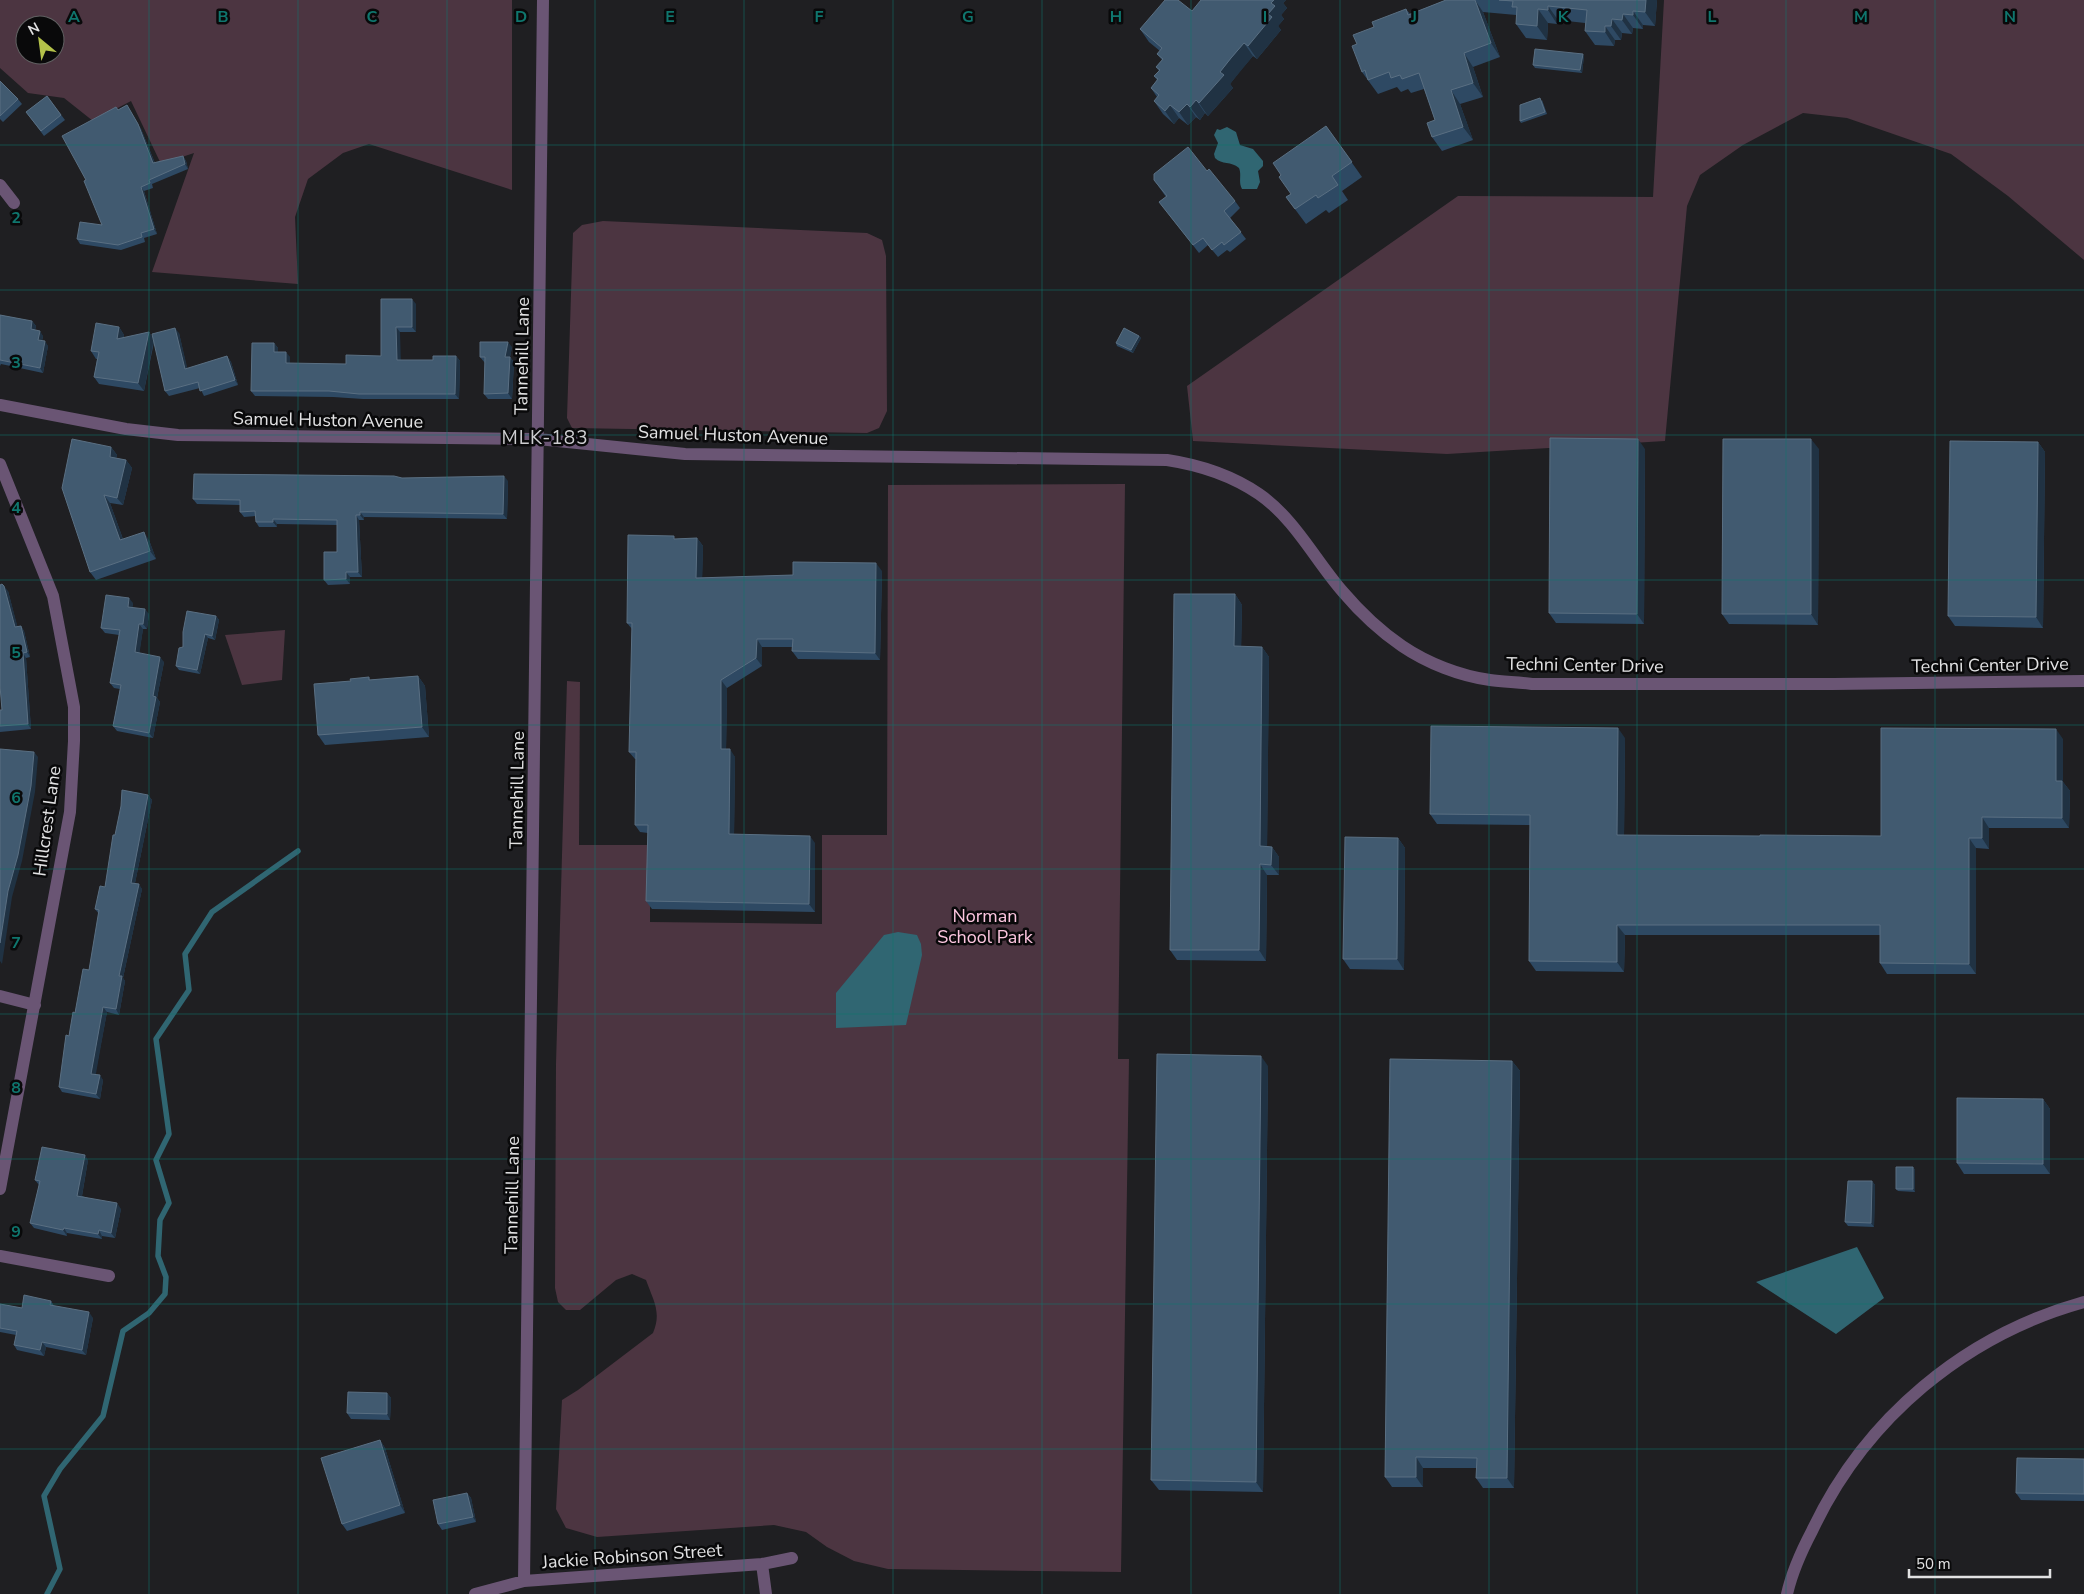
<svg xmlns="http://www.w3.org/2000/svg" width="2084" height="1594" font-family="'Nunito Sans',sans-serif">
  <rect width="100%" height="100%" fill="#1f1f22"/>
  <!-- green -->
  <path fill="#4c3541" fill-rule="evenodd" d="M0,0H512V190L369,144L343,153L308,179L295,217L298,284L152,272L194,153L161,164L131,101L93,121L64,98L28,93L0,68ZM25,25H55V55H25Z
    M1664,0H2084V260L2008,196L1951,154L1847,118L1803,113L1743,145L1700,175L1687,206L1665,441L1447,454L1193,441L1187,386L1458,196L1653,197Z
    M603,221L867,233L882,240L886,256L887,411L879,428L867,433L572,428L567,418L573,233L582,225Z
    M1125,484L1118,1059H1129L1121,1572L888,1569L854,1561L827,1547L806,1532L774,1525L597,1537L566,1528L556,1509L562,1400L578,1390L653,1333C662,1312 653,1300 646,1280L632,1274L616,1280L580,1310H566L558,1302L555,1288L556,1064L567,681L580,682L579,845H650V922L822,924V835H887L888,485Z
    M285,630L282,680L242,685L225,635Z"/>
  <!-- water -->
  <path fill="#306672" d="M1227,127L1236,132L1240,145L1253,149L1263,161V166L1258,171L1260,182L1257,189H1242C1238,182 1242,175 1239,168C1231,161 1222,165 1215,158L1214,154L1218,143L1214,135L1217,129L1220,130Z
    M898,932L917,935L921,944L922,955L906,1025L836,1028V993L884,935Z
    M1857,1247L1884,1298L1836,1334L1756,1282Z"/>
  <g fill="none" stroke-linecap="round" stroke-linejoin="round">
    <!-- stream -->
    <path stroke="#306672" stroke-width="5.5" d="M47,1594L60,1569L44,1496L60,1469L103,1416L123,1331L149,1313L165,1294L166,1277L158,1256L160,1220L169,1203L156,1160L169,1134L156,1039L189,990L185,954L212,912L298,851"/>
    <!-- minor -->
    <path stroke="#6a5574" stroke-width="12" d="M0,185L14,203
      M0,405L126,429L178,435L538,439L685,454L1167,460C1200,465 1231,475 1259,494C1295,519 1315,560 1343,592C1360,612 1380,631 1402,646C1427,663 1460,676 1490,680C1504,682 1518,682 1532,684H1833L2084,681
      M0,464L53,596L74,707V741L70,812L0,1189
      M0,996L35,1005
      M0,1256L109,1276
      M762,1564L766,1594
      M524,1581L543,0
      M475,1594L524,1581L762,1564L792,1558
      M1787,1594C1792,1572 1802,1550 1812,1531C1865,1418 1965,1335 2084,1302"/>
  </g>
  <!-- wall -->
  <path fill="#2e4963" d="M1201,0H1286L1283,3L1287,8L1281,15L1284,19L1278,26L1281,30L1257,59L1253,56L1240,71L1230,84L1233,88L1208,116L1205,113L1200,120L1196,117L1188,125L1179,118L1174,124L1163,114L1154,101L1157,97L1151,88L1157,80L1154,76L1159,71L1156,67L1162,60L1157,54L1160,51L1149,42L1140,29L1192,11Z
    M1446,0H1657L1655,26L1643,25V29L1633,28L1632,34L1622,33L1621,40H1615L1614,46L1595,45L1585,31V23L1558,20L1557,24L1548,23L1547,40L1526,38L1516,24V15L1483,12L1500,57L1473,67L1483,97L1460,104L1473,140L1442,151L1432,137L1435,120L1424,89L1411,93L1408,89L1401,92L1397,87L1378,94L1362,72L1357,44L1374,27L1406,9L1410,14Z
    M1584,56L1582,73L1535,68L1533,65Z
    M0,81L18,99L22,104L3,122L0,119Z
    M47,96L65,120L44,136L26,112Z
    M1542,100L1547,114L1521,123L1520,121Z
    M127,105L141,129L155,163L183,156L186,161L188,169L152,184L153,188L144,191L157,234L144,238L145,242L121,250L80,244L77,239L102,225L86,180L116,107L118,110Z
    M1326,126L1362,177L1342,191L1348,200L1329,213L1326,210L1306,224L1286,197L1291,194Z
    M1207,171L1235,201L1240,208L1230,218L1246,239L1230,252L1227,250L1218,257L1208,245L1199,253L1159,202L1166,197L1154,180Z
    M381,299L416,304V332H400V360H433L456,356L460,361L459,399H363L333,397L255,396L251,391L274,343L278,348V352L290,357V364H346L381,356Z
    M0,315L32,321L36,326L35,330L43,336L42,341L48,346L43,373L1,364L0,366Z
    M119,327L124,335V338L149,332L152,337L179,333L187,369L227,356L231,362L238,385L204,396L200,388L169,396L165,391L154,342L144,391L99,384L94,377L97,359H96L91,351Z
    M1139,336L1141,338L1133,353L1117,346L1116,343Z
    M512,347L510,357L514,362L512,399H488L484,394L485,363L480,357Z
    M2038,442L2045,452L2043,628L1955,626L1948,616Z
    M111,447L117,455L116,458L126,460L132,468L123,505L110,503L123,539L149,540L156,559L96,580L90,572Z
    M1645,449L1644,624L1556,623L1549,613Z
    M1819,449L1818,625L1729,624L1722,614Z
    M402,478L508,481L507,519L364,517V520H359L362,577H350V584L328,585L324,580L337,552V525L277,524V527H259L256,522V516L244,517L240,512V505L197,504L193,499Z
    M697,538L703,546L702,578L793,575L882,571L880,660L798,659L792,651V647H762V666L727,688L726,749L735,757L734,834L815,843V912L652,909L646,901L648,833L640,832L635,825L636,759H635L629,752L632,629L627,623L676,539Z
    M8,591L17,626H21L24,631L30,657L26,658L31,729L0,732V710H2Z
    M1235,594L1242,605L1241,647H1262L1269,657L1267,846L1272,847L1279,857V875H1267L1266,961L1177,960L1170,950Z
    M133,603L132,608L149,614L147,629H143L139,653L164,662L157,698L160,702L153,738L117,731L113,726L120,689L114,688L110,683L119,635L105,633L101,628Z
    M216,616L219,620L215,640L208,638L200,674L179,670L176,666Z
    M418,676L425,686L429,737L325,745L318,735L351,681L369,677L370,680Z
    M1625,738L1624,835L1760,836H1881L2063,739V782L2070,791L2069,828H1989V849L1976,848V974H1887L1880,963V935H1625L1624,972L1536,971L1529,961L1530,825L1437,824L1430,814Z
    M148,795L152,800L135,883L142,889L123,978L125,981L119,1015L107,1012L95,1075L103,1080L100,1099L62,1092L59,1087L69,1036L89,970L99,914L95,909L105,887L115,835Z
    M1398,838L1405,848L1404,970L1350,969L1343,959Z
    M1512,1061L1520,1071L1514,1488H1483L1476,1478V1468H1423V1487H1392L1385,1477Z
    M1268,1066L1263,1492L1159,1490L1151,1480Z
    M2043,1099L2050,1109V1174H1964L1957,1163Z
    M88,1160L82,1196L121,1209L115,1238L102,1236V1239L67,1233V1236L34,1228L30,1223L39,1185L35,1180Z
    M1913,1167L1915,1170V1192L1898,1191L1896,1189Z
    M1872,1181L1875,1185L1874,1227L1848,1226L1845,1222Z
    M51,1301L54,1306L93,1318L86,1355L46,1347L44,1356L17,1350L14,1345L16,1335L0,1332V1304L22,1308Z
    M387,1393L391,1398L390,1420L351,1419L347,1413Z
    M380,1440L385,1448L405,1513L347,1531L342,1524Z
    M2084,1459V1501L2021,1500L2016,1493Z
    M467,1493L471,1498L476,1522L442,1530L438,1524Z"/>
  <!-- shaded-wall -->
  <path fill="#203243" d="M1274,0H1286L1283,3L1287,8L1281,15L1284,19L1278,26L1281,30L1257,59L1248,46L1268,14L1271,3Z
    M1475,0L1483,12L1500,57L1491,43Z
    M1646,0H1657L1655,26L1645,12Z
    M1548,6L1558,20L1557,24L1548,10Z
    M1538,9L1548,23L1547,40L1537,26Z
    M1633,11L1643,25V29L1633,15Z
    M1623,14L1633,28L1632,34L1622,20Z
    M1612,19L1622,33L1621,40L1611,26Z
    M1605,26L1615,40L1614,46L1605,32Z
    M1244,43L1253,56L1230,84L1233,88L1208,116L1199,103L1220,72Z
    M1464,53L1473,67L1483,97L1473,83Z
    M1583,54L1584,56L1582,73L1580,70Z
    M1451,90L1460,104L1473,140L1463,127Z
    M1196,100L1205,113L1200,120L1190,107Z
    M1187,104L1196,117L1188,125L1179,112Z
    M127,105L141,129L157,168L153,163Z
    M1170,105L1179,118L1174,124L1165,111Z
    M183,156L186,161L188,169L185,164Z
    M141,187L144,191L157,234L154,229Z
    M412,299L416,304V332L412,327Z
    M32,321L36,326L34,334L31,329Z
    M119,327L124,335L122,347L117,339Z
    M396,327L400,332L401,365L397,360Z
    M175,328L179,333L189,375L185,369Z
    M40,331L43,336L41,345L38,340Z
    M149,332L154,339L144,391L138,383Z
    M1139,336L1141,338L1133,353L1131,350Z
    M45,341L48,346L43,373L40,368Z
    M508,342L512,347L509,363L505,357Z
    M274,343L278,348V357L274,352Z
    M286,352L290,357V369L286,363Z
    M227,356L231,362L238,385L235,380Z
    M456,356L460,361L459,399L455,394Z
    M510,357L514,362L512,399L508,393Z
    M1638,439L1645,449L1644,624L1637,614Z
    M1811,439L1819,449L1818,625L1811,614Z
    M2038,442L2045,452L2043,628L2036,617Z
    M111,447L117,455L115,465L110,457Z
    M126,460L132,468L123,505L117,498Z
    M504,476L508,481L507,519L503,514Z
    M104,495L110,503L126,548L120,540Z
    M360,512L364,517V520L360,515Z
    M356,515L359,520L362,577L358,572Z
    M273,519L277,524V527L273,522Z
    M144,532L149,540L156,559L150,551Z
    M697,538L703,546L702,586L696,578Z
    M876,563L882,571L880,660L875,653Z
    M346,572L350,577V584L346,579Z
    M4,586L8,591L19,632L15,627Z
    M1235,594L1242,605L1241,657L1234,646Z
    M129,598L133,603L132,612L128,607Z
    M145,609L149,614L147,629L143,624Z
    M216,616L219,620L215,640L212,636Z
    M139,624L143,629L139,657L135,652Z
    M21,626L24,631L30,657L27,652Z
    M205,634L208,638L200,674L197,670Z
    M757,639L762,647V666L756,658Z
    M1262,647L1269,657L1267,857L1260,846Z
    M23,653L26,658L31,729L28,724Z
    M160,657L164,662L157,698L160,702L153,738L149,733L153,696Z
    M418,676L425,686L429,737L422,727Z
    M721,680L727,688L726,756L721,749Z
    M1618,728L1625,738L1624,845L1617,835Z
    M2056,729L2063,739V782L2070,791L2069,828L2062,818L2056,781Z
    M730,749L735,757L734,842L729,834Z
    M34,752L38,757L35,792L22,861L12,897L2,964L0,961V943L8,891Z
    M148,795L152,800L134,888L131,883Z
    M1982,817L1989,828V849L1982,838Z
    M810,836L815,843V912L809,904Z
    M1398,838L1405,848L1404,970L1397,959Z
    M1969,838L1976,848V974L1969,964Z
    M1272,847L1279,857V875L1271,865Z
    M1260,864L1267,875L1266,961L1259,950Z
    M139,884L142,889L123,978L125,981L119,1015L116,1009L119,976Z
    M1617,925L1625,935L1624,972L1617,962Z
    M103,1007L107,1012L95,1079L91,1074Z
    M1261,1056L1268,1066L1263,1492L1256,1482Z
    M1512,1061L1520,1071L1514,1488L1507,1478Z
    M100,1075L103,1080L100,1099L96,1094Z
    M2043,1099L2050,1109V1174L2043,1164Z
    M85,1155L88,1160L81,1201L77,1196Z
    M1913,1167L1915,1170V1192L1913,1189Z
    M1872,1181L1875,1185L1874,1227L1871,1223Z
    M117,1203L121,1209L115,1238L111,1233Z
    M64,1228L67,1233V1236L63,1230Z
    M99,1230L102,1236V1239L98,1234Z
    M89,1312L93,1318L86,1355L82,1350Z
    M42,1342L46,1347L44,1356L40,1350Z
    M387,1393L391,1398L390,1420L387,1414Z
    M380,1440L385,1448L405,1513L400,1505Z
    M1416,1457L1423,1468V1487L1416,1477Z
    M467,1493L471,1498L476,1522L473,1517Z"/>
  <!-- building -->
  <path fill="#415a70" stroke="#5a6f82" d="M1165,0H1178L1192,11L1201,0H1274L1271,3L1275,6L1268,14L1272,17L1248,46L1244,43L1231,58L1220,72L1224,75L1199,103L1196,100L1190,107L1187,104L1179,112L1170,105L1165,111L1154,101L1159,95L1151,88L1158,79L1154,76L1160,70L1156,67L1163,59L1157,54L1162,48L1140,29Z
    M1446,0H1475L1491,43L1464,53L1473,83L1451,90L1463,127L1432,137L1427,123L1435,120L1419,73L1402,79L1400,75L1391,78L1389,72L1368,80L1365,70L1362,72L1352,46L1357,44L1353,35L1374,27L1372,22L1406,9L1408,15Z
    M1499,0H1646L1645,12L1633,11V15L1623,14L1622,20L1612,19L1611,26H1605V32L1585,31L1587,10L1548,6V10L1538,9L1537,26L1516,24L1517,7H1512L1513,1Z
    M1535,49L1583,54L1580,70L1533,65Z
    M0,81L18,99L0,116Z
    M47,96L61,115L41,131L26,112Z
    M1540,98L1545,112L1520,121V105Z
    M127,105L138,124L153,163L183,156L185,164L149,180L150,183L141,187L154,229L141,233L142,237L118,245L77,239L80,222L102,225L84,181L86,180L62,136L116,107L118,110Z
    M1326,126L1352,162L1332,176L1338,185L1318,198L1316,195L1295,209L1286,197L1291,194L1279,177L1281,175L1273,163Z
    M1188,147L1207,171L1209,169L1235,201L1224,211L1241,232L1224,245L1222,242L1212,250L1203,238L1193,245L1159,202L1167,196L1154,180V174Z
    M381,299H412V327H396L397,360H433V356H456L455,394H359L329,391H251L252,343H274V352H286V363L346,364V355L381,356Z
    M0,315L32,321L31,329L40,331L38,340L45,341L40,368L0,360Z
    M96,323L119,327L117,339L149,332L138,383L94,377L99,352L91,351Z
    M175,328L185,369L227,356L235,380L200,391L198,382L165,391L152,334Z
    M1124,328L1139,336L1131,350L1116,343Z
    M480,342H508L505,357H510L508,393L484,394L485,357H480Z
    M1550,438L1638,439L1637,614L1549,613Z
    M72,439L111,447L110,457L126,460L117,498L104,495L120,540L144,532L150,551L90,572L62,488Z
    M1723,439H1811V614H1722Z
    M1950,441L2038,442L2036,617L1948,616Z
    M194,474L394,476L402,478L504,476L503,514L360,512V515H356L358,572H346V579L324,580V552H337V520L273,519V522H256L255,511L240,512V500L193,499Z
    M628,535L674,536V539L697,538L696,578L793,575V562L876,563L875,653L792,651L793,639H757L756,658L721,680V749H730L729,834L810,836L809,904L646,901L648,825H635L636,752H629L632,623H627Z
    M2,584L4,586L15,627L21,626L27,652L23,653L28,724L0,726V710H2L0,686V585Z
    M1174,594H1235L1234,646L1262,647L1260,846L1272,847L1271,865L1260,864L1259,950H1170Z
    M106,595L129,598L128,607L145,609L143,624H139L135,652L160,657L153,696L156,697L149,733L113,726L121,685L110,683L120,630L101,628Z
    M187,611L216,616L212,636L205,634L197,670L176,666L179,648L183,647V632Z
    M418,676L422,727L318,735L314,684L351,681L350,679L369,677V680Z
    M1431,726L1618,728L1617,835L1760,836V835L1881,836V728L2056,729V781H2062V818L1982,817V838H1969V964L1880,963V925H1617V962L1529,961L1530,815L1430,814Z
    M0,749L34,752L31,786L18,855L8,891L0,943Z
    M122,790L148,795L131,883L139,884L119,976H122L116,1009L103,1007L91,1074L100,1075L96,1094L59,1087L66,1035L69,1036L73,1012L75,1013L83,969L89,970L99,910L95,909L100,886L105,887L113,835H115L121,806Z
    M1345,837L1398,838L1397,959H1343Z
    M1157,1054L1261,1056L1256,1482L1151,1480Z
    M1390,1059L1512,1061L1507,1478H1476L1477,1458L1416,1457V1477H1385Z
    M1957,1098L2043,1099V1164L1957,1163Z
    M42,1147L85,1155L77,1196L117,1203L111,1233L99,1230L98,1234L64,1228L63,1230L30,1223L40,1181L35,1180Z
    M1896,1167H1913V1189H1896Z
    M1848,1181H1872L1871,1223L1845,1222Z
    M24,1295L51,1301L50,1305L89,1312L82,1350L42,1342L40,1350L14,1345L17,1331L0,1328V1304L22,1308Z
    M348,1392L387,1393V1414L347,1413Z
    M380,1440L400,1505L342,1524L321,1458Z
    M2017,1458L2084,1459V1494L2016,1493Z
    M467,1493L473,1517L438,1524L433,1500Z"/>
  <!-- grid -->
  <path fill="none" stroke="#0f766e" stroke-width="1" stroke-opacity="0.55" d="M149,0V1594M298,0V1594M447,0V1594M595,0V1594M744,0V1594M893,0V1594M1042,0V1594M1191,0V1594M1340,0V1594M1489,0V1594M1637,0V1594M1786,0V1594M1935,0V1594M0,145H2084M0,290H2084M0,435H2084M0,580H2084M0,725H2084M0,869H2084M0,1014H2084M0,1159H2084M0,1304H2084M0,1449H2084"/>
  <g text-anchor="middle" stroke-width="5" stroke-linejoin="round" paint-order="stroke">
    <!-- street labels -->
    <g font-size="18" fill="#e2e2e3" stroke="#09090a">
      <text transform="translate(522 356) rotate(-89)" y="6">Tannehill Lane</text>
      <text transform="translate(328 420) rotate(1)" y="6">Samuel Huston Avenue</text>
      <text transform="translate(733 435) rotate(2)" y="6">Samuel Huston Avenue</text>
      <text transform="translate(1585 665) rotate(1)" y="6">Techni Center Drive</text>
      <text transform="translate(1990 665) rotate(-1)" y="6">Techni Center Drive</text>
      <text transform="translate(517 790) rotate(-89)" y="6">Tannehill Lane</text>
      <text transform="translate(47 821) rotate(-82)" y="6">Hillcrest Lane</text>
      <text transform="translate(512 1195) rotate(-89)" y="6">Tannehill Lane</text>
      <text transform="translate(632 1556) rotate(-4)" y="6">Jackie Robinson Street</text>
    </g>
    <!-- park labels -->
    <g font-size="18" fill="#fdc6e0" stroke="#09090a">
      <text x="985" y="922">Norman<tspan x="985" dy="21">School Park</tspan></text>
    </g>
    <!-- neighbourhood labels -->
    <g font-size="19" letter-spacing="1" fill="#cdcdd0" stroke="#09090a">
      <text x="545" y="444">MLK-183</text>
    </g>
  </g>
  <g font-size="16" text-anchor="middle" font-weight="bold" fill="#0f766e" stroke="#09090a" stroke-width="5" stroke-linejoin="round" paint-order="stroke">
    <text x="74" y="22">A</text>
    <text x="223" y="22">B</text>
    <text x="372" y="22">C</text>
    <text x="521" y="22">D</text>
    <text x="670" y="22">E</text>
    <text x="819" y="22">F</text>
    <text x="968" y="22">G</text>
    <text x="1116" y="22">H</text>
    <text x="1265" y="22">I</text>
    <text x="1414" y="22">J</text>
    <text x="1563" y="22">K</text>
    <text x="1712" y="22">L</text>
    <text x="1861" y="22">M</text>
    <text x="2010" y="22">N</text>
    <text x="16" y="223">2</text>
    <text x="16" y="368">3</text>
    <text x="16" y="513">4</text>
    <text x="16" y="658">5</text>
    <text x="16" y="803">6</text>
    <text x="16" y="948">7</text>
    <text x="16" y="1093">8</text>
    <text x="16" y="1237">9</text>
  </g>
  <!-- north arrow -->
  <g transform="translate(40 40) rotate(331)"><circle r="24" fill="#09090a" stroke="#606061"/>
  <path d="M0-4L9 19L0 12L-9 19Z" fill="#b4c24a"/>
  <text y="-8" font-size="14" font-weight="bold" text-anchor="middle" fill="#e2e2e3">N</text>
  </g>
  <!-- scale -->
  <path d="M1909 1569v8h141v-8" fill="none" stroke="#e2e2e3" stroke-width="2.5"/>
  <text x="1916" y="1569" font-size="15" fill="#e2e2e3" stroke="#09090a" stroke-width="4" paint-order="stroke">50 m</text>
</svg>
